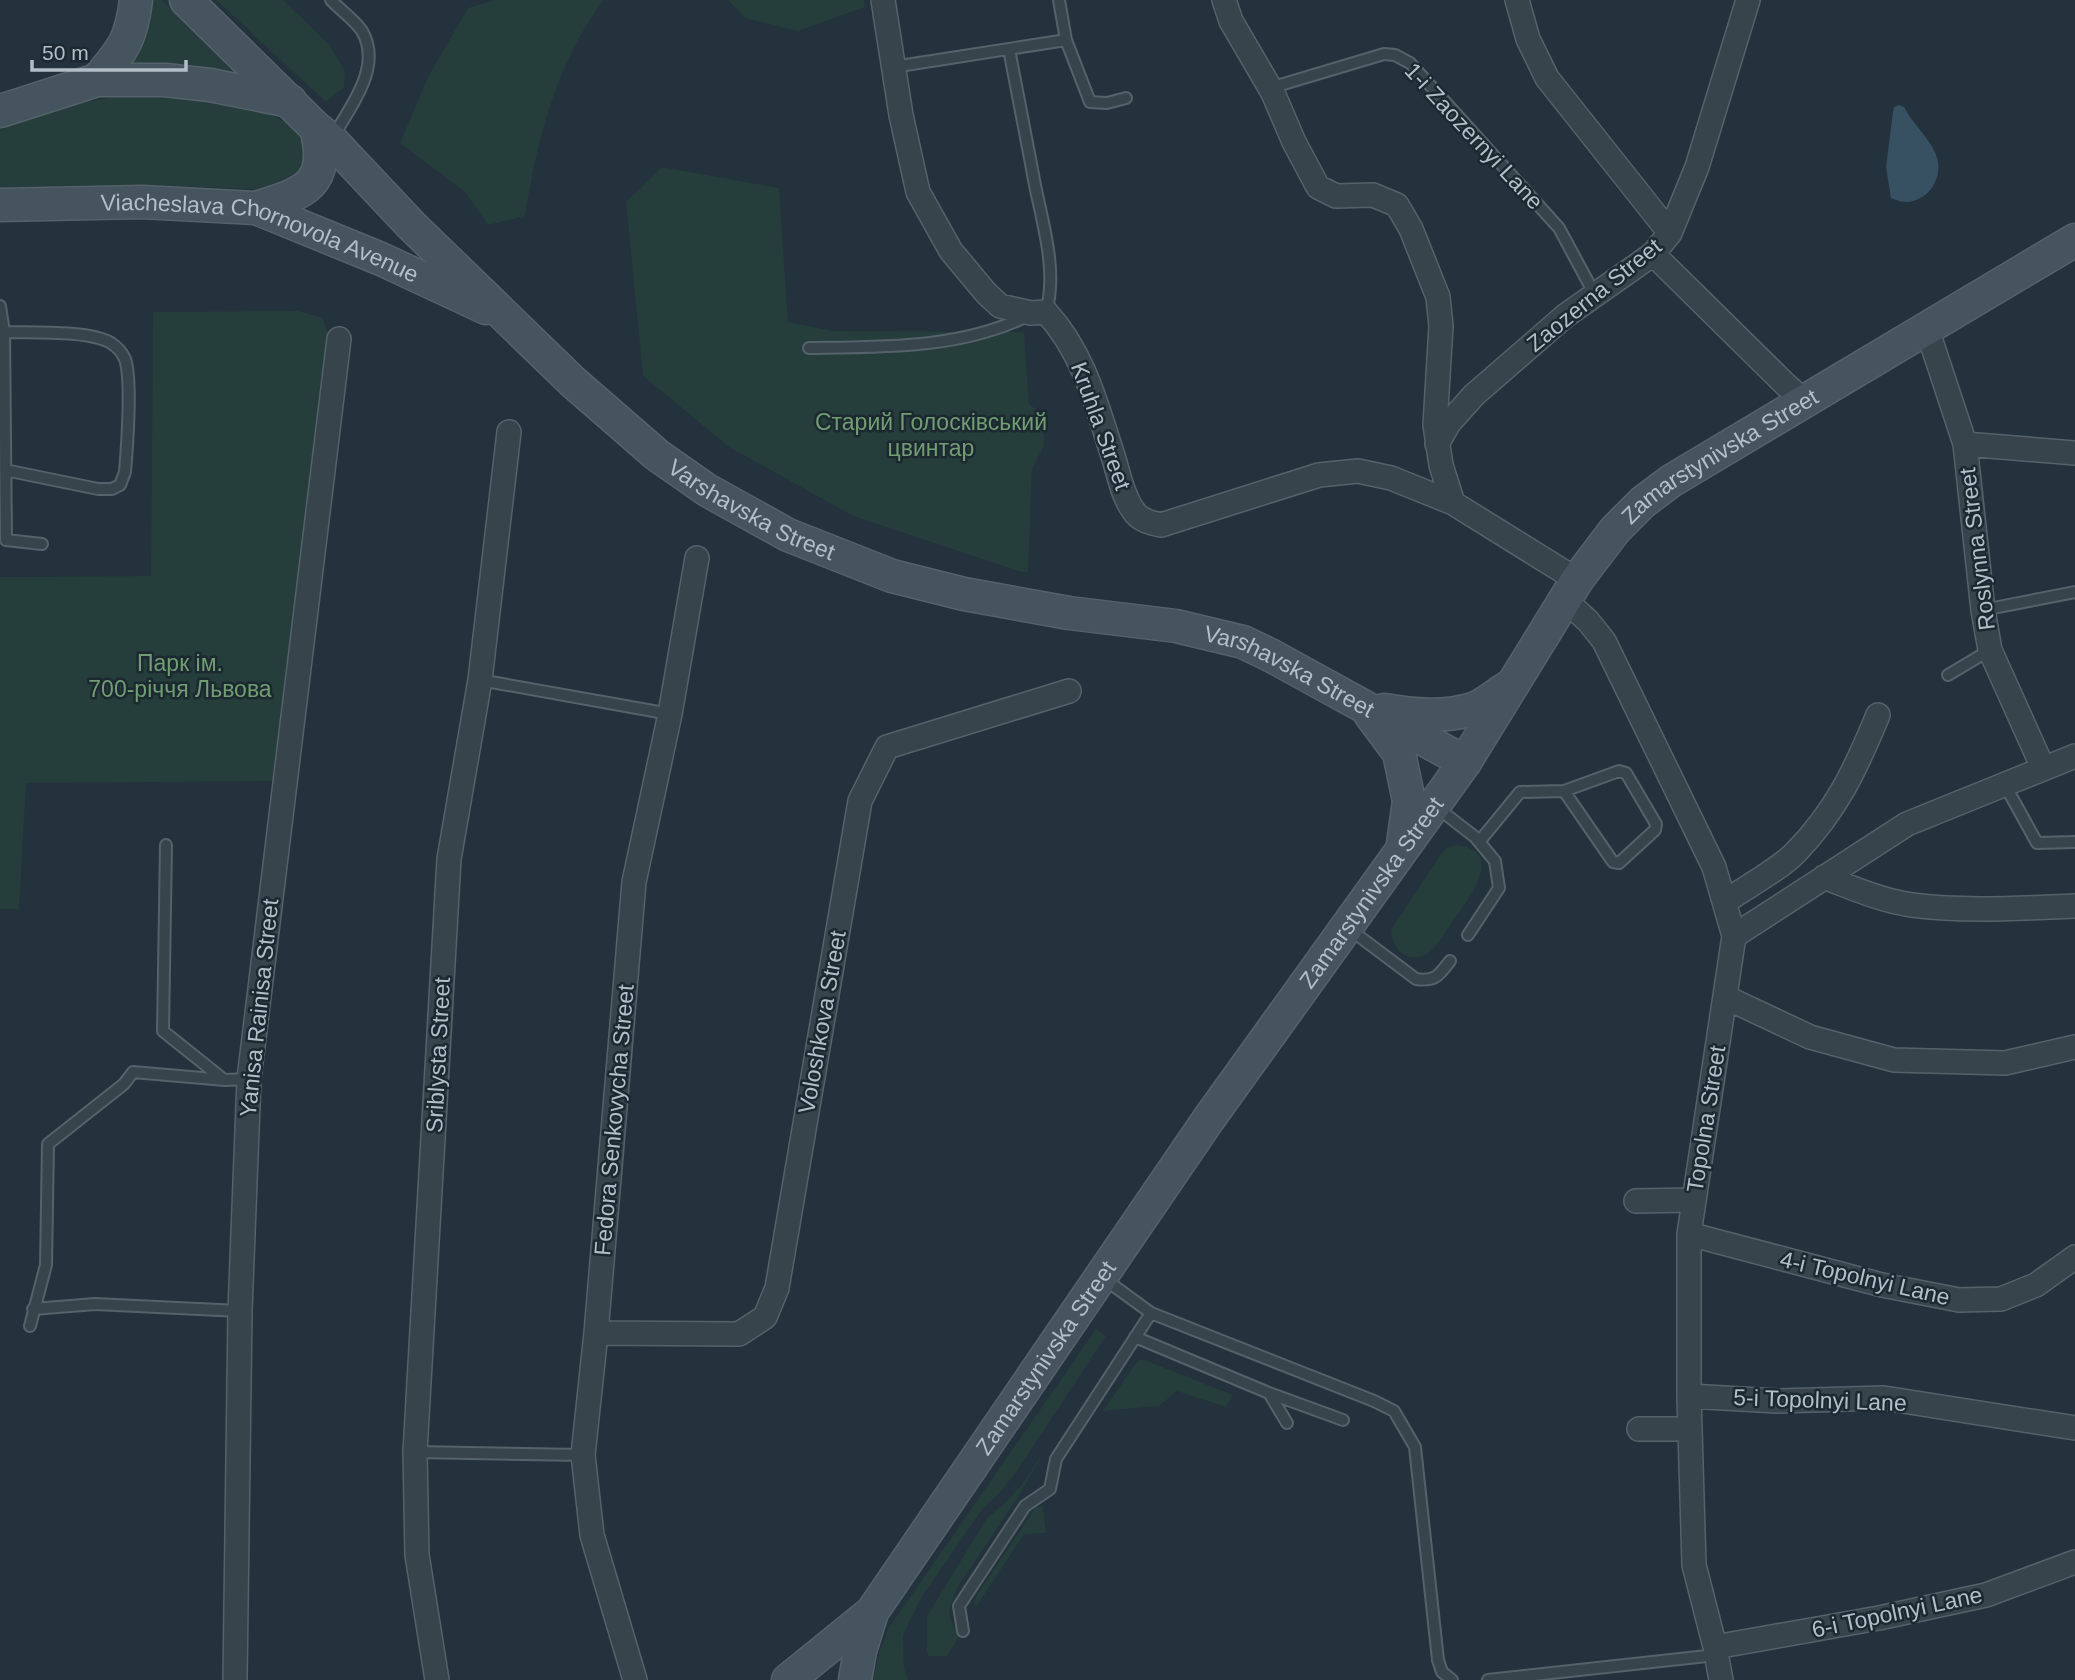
<svg xmlns="http://www.w3.org/2000/svg" width="2075" height="1680" font-family="Arial,sans-serif">
  <rect width="100%" height="100%" fill="#23323c"/>
  <!-- green -->
  <path fill="#253d3b" d="M142,0H162L251,82L123,71Z
    M216,0H283L329,44L345,71L344,87L326,102Z
    M494,0H604C557,61 537,141 525,216L488,225L465,192L400,143L428,77L468,8Z
    M728,0H864L865,7L798,31L745,18Z
    M181,95C223,102 308,107 311,163L277,190L141,185L0,189V130L62,106L115,97Z
    M662,167L779,188L788,322L833,331L1024,332L1029,404L1043,414L1044,446L1032,469L1028,573L1015,570L853,516L729,447L643,376L626,202Z
    M298,311L323,318L329,337L275,781L26,783L19,909H0V577L151,576L153,312Z
    M1457,845C1507,852 1468,899 1454,920C1446,930 1438,948 1427,954C1408,965 1392,949 1391,930L1441,854L1448,847Z
    M1096,1329L1106,1336L1016,1472L1000,1493L983,1508L921,1598L903,1635L904,1668L908,1680H873L879,1653L888,1629Z
    M1142,1359L1233,1395L1226,1407L1177,1391L1159,1406L1103,1411L1138,1360Z
    M1049,1444L1018,1497L957,1588L949,1611L951,1621L959,1637L947,1656H929L927,1651V1616L987,1518L1005,1503L1023,1483Z
    M1036,1507H1043L1046,1533L1024,1534L976,1607L974,1602L977,1595Z"/>
  <!-- water -->
  <path fill="#375162" d="M1899,105L1904,107C1915,130 1948,151 1936,180C1933,187 1929,193 1922,197C1911,204 1902,203 1891,198L1886,167L1893,112L1894,107Z"/>
  <g fill="none" stroke-linecap="round" stroke-linejoin="round">
    <defs>
      <path id="lane" d="M331,0C340,10 355,20 362,31C383,67 350,107 333,137
        M1059,0L1066,40L1090,102L1107,103L1126,98
        M1009,49C1017,92 1026,136 1034,180C1042,222 1058,270 1046,312
        M893,67L1066,40
        M1270,88L1384,54L1395,55L1410,63L1559,228L1595,295
        M0,306L4,332L6,540L42,544
        M4,332C31,333 89,330 111,343C117,347 122,352 125,359C132,379 127,448 125,472L120,485L112,489H98L5,470
        M809,348C882,347 962,349 1029,315
        M1983,610L2075,592
        M1948,675L1990,650
        M480,680L670,714
        M2005,785L2037,843L2075,842
        M1435,806L1475,837L1495,861L1499,888L1468,935
        M1479,842L1520,792L1564,791L1619,771L1626,773L1656,824L1655,830L1619,863L1613,862L1564,791
        M166,845L163,1031L223,1079
        M1348,928L1416,979C1436,982 1439,975 1450,961
        M1103,1278L1151,1313L1374,1401L1394,1411L1415,1447L1438,1660L1442,1672L1452,1680
        M33,1309L95,1304L240,1311
        M30,1326L46,1265L48,1144L124,1084L133,1072L225,1080L249,1079
        M1135,1337L1269,1393L1343,1420
        M1269,1393L1287,1423
        M415,1452L583,1455
        M963,1631L959,1606L1025,1506L1050,1489L1056,1459L1151,1313
        M1488,1680L1716,1655"/>
      <path id="street" d="M883,0L901,115L918,192L951,251L986,293L1000,306L1031,313L1046,312C1084,353 1097,407 1114,459C1119,476 1123,496 1133,510C1139,520 1150,523 1161,525L1319,475L1358,471L1391,478L1453,503L1577,580
        M1224,0L1231,21L1273,93L1294,142L1318,187L1336,196L1373,195L1397,205L1411,229L1438,297L1441,326L1435,425L1441,465L1453,503
        M1517,0L1528,39L1547,78L1670,233
        M1653,254L1786,385L1804,401
        M1932,325L1929,335L1965,444L1983,610L1990,650L2043,768
        M1437,444L1449,423L1474,395L1565,316L1653,254L1670,233L1697,167L1748,0
        M1965,444L2075,453
        M1564,599L1588,621L1604,641L1714,867L1734,936L1689,1234V1396L1694,1565L1715,1647L1721,1680
        M1824,877C1853,888 1882,901 1912,905C1966,912 2021,908 2075,906
        M1726,901C1746,887 1780,869 1796,852C1837,810 1856,768 1878,715
        M1734,936L1907,824L2075,756
        M1725,997L1810,1037L1894,1060L2005,1063L2075,1047
        M1636,1201L1693,1200
        M1689,1234L1882,1285L1959,1300L2001,1299L2036,1285L2075,1257
        M596,1333L739,1334L765,1317L777,1288L860,801L887,747L1069,691
        M1689,1396L1777,1401L1884,1398L2075,1428
        M1639,1429H1690
        M1715,1647L1879,1618L1986,1595L2075,1562
        M235,1680L240,1311L249,1079L339,339
        M437,1680L417,1555L415,1452L449,859L480,680L509,432
        M635,1680L592,1535L583,1455L596,1333L634,882L670,714L697,558"/>
      <g id="secondary">
        <path id="s1" d="M186,0L316,128L331,140L412,226L573,382L657,455L707,490L788,535L892,576L964,594L1069,613L1176,626L1243,642L1272,656L1465,762"/>
        <path d="M97,80C123,49 131,41 136,0"/>
        <path d="M0,111L97,80H165L210,85L290,101"/>
        <path id="s2" d="M0,205L142,202L256,208L381,259L486,308"/>
        <path d="M256,208C305,193 331,185 316,128"/>
        <path d="M1384,710C1413,715 1444,718 1473,709C1485,705 1497,694 1507,688"/>
        <path d="M1370,714L1399,753L1409,801L1403,844"/>
        <path id="s3" d="M788,1680L872,1612L1208,1120L1465,762L1577,580L1615,530L1643,502L1671,481L2075,240"/>
        <path d="M855,1680L860,1651L872,1612"/>
      </g>
    </defs>
    <!-- lane casing -->
    <use href="#lane" stroke="#55626a" stroke-width="14"/>
    <!-- street casing -->
    <use href="#street" stroke="#55626a" stroke-width="26"/>
    <!-- secondary casing -->
    <use href="#secondary" stroke="#55626a" stroke-width="35"/>
    <!-- lane -->
    <use href="#lane" stroke="#37444c" stroke-width="10"/>
    <!-- street -->
    <use href="#street" stroke="#37444c" stroke-width="23"/>
    <!-- secondary -->
    <use href="#secondary" stroke="#45545f" stroke-width="32"/>
  </g>
  <g text-anchor="middle" stroke-width="5" stroke-linejoin="round" paint-order="stroke">
    <!-- street labels -->
    <g font-size="23" fill="#b3bfc8" stroke="#1c2931">
      <text transform="translate(1474 136) rotate(47)" y="8">1-i Zaozernyi Lane</text>
      <text dy="8" stroke="none"><textPath href="#s2" startOffset="266">Viacheslava Chornovola Avenue</textPath></text>
      <text transform="translate(1594 295) rotate(-39)" y="8">Zaozerna Street</text>
      <text transform="translate(1101 426) rotate(70)" y="8">Kruhla Street</text>
      <text dy="8" stroke="none"><textPath href="#s3" startOffset="1550">Zamarstynivska Street</textPath></text>
      <text dy="8" stroke="none"><textPath href="#s1" startOffset="765">Varshavska Street</textPath></text>
      <text transform="translate(1977 549) rotate(-97)" y="8">Roslynna Street</text>
      <text dy="8" stroke="none"><textPath href="#s1" startOffset="1332">Varshavska Street</textPath></text>
      <text dy="8" stroke="none"><textPath href="#s3" startOffset="984">Zamarstynivska Street</textPath></text>
      <text transform="translate(259 1008) rotate(-84)" y="8">Yanisa Rainisa Street</text>
      <text transform="translate(822 1022) rotate(-80)" y="8">Voloshkova Street</text>
      <text transform="translate(438 1055) rotate(-87)" y="8">Sriblysta Street</text>
      <text transform="translate(1706 1119) rotate(-81)" y="8">Topolna Street</text>
      <text transform="translate(614 1120) rotate(-85)" y="8">Fedora Senkovycha Street</text>
      <text transform="translate(1865 1278) rotate(13)" y="8">4-i Topolnyi Lane</text>
      <text dy="8" stroke="none"><textPath href="#s3" startOffset="416">Zamarstynivska Street</textPath></text>
      <text transform="translate(1820 1400) rotate(2)" y="8">5-i Topolnyi Lane</text>
      <text transform="translate(1897 1612) rotate(-12)" y="8">6-i Topolnyi Lane</text>
    </g>
    <!-- park labels -->
    <g font-size="23" fill="#719d73" stroke="#1c2931">
      <text x="931" y="430">Старий Голосківський<tspan x="931" dy="26">цвинтар</tspan></text>
      <text x="180" y="671">Парк ім.<tspan x="180" dy="26">700-річчя Львова</tspan></text>
    </g>
  </g>
  <!-- scale -->
  <path d="M32 60v10h154v-10" fill="none" stroke="#b3bfc8" stroke-width="3.5"/>
  <text x="42" y="60" font-size="21" fill="#b3bfc8" stroke="#1c2931" stroke-width="5" paint-order="stroke">50 m</text>
</svg>
